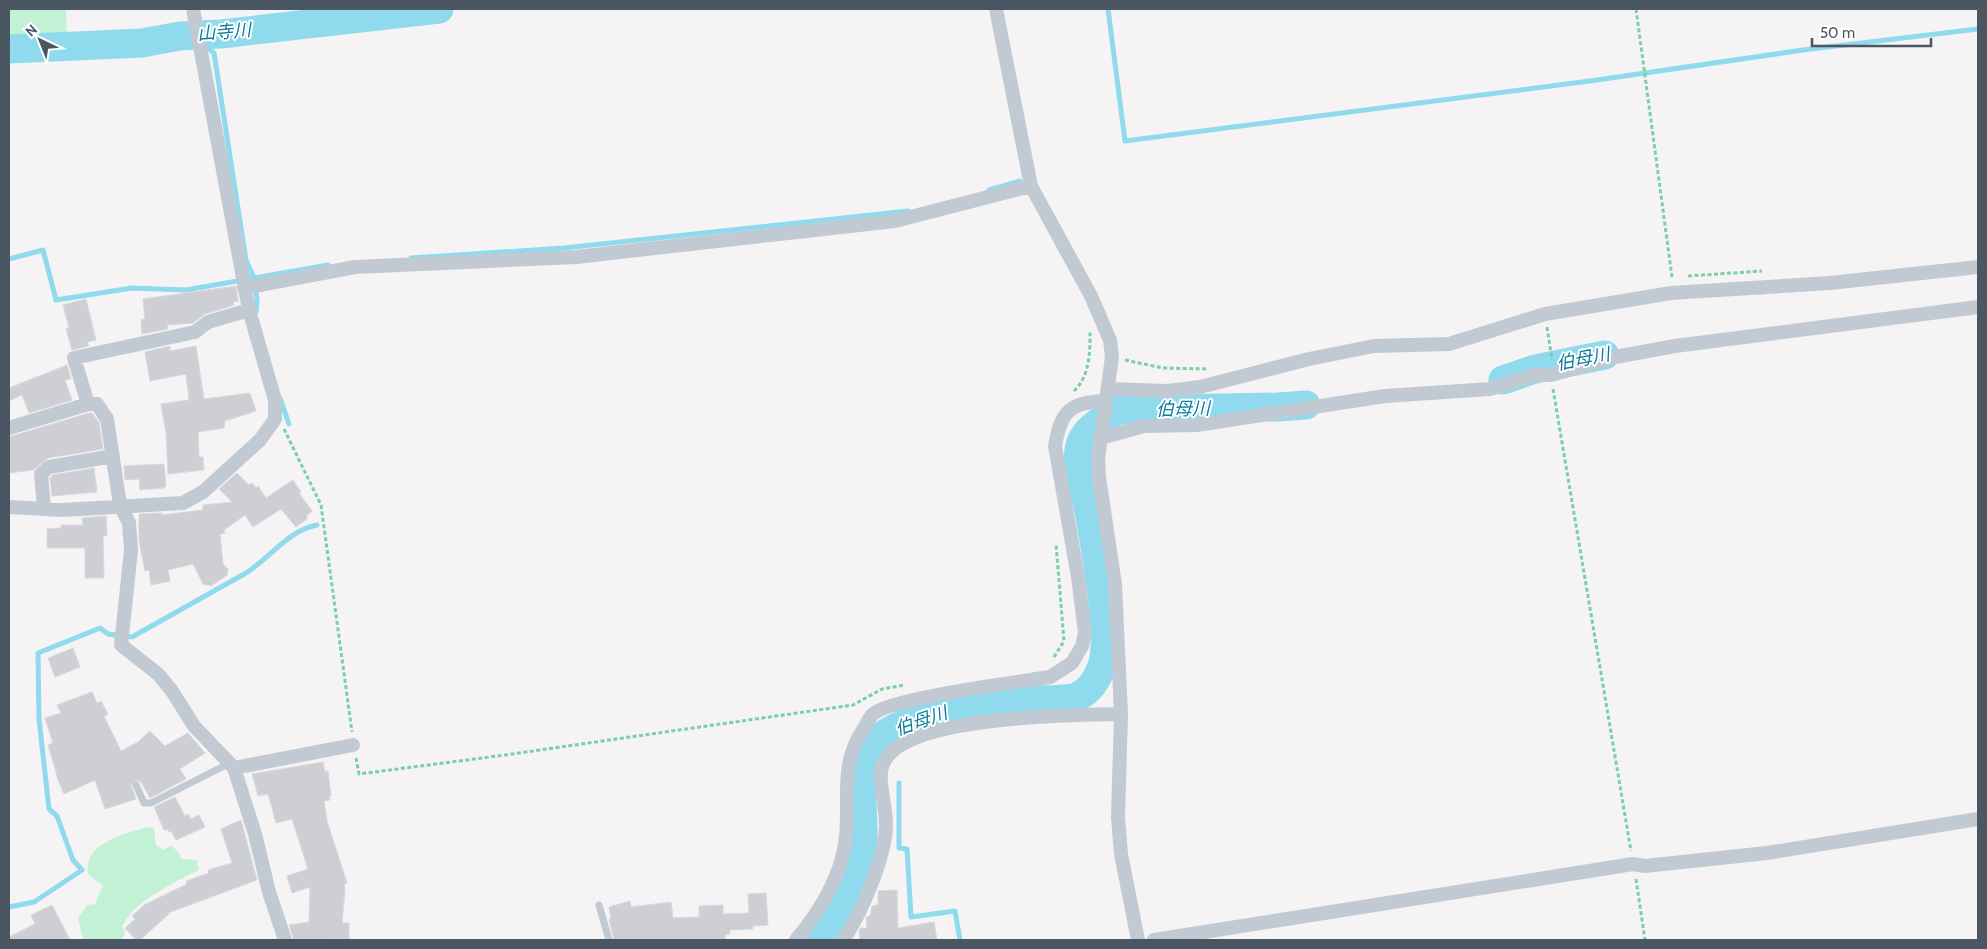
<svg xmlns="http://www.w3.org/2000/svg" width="1987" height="949" font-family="Cabin,'Noto Sans JP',sans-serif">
  <rect width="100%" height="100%" fill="#f5f3f3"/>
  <!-- green -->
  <path fill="#c3f1d5" d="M9,9H66L67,35L58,43L50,45L43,41L34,45L9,44Z
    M149,827L154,828L156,845L163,850L171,845L180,854L181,859L197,860L199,870C183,877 146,897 134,910C129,914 126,921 122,926L125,933L122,940H83L78,918L87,905L95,904L103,886L88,874C83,842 126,833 149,827Z"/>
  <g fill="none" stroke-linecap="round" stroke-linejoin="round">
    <!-- stream -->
    <path stroke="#90daee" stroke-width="5" d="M1108,9L1125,141L1597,80L1803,50L1978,29
      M202,44L214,53L246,260L254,278L257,299L256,312
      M989,190L1020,181
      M411,258L564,248L908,211
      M9,259L43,250L56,300L132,288L186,290L328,265
      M280,398L289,424
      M899,783V848L907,849L911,917L955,911L960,940
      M9,907L34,902L82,870L73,860L57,816L49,809L39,719L38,653L100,628L108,634L132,637L246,573C270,558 289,530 317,525"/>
    <!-- river -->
    <path stroke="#90daee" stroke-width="29" d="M9,49L142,43L180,36L221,34L439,9
      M1503,380L1535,369L1605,355
      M820,940C837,919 854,896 860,869C873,820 840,754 895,728C933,709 986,702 1027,700C1042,699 1059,701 1073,698C1088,694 1097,680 1102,666C1112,636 1095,546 1089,512C1085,491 1071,460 1083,438C1090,426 1106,417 1118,410L1278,407L1306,405"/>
  </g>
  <!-- building -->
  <path fill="#cdcfd5" stroke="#d7d9de" d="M236,286L238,301L233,302L234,305L205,314L193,323L167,325L168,329L142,334L141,320L145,319L143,299Z
    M86,299L96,340L87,342L89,346L72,350L66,329L69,328L63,305Z
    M170,346V351L196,346L204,399L250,393L256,411L225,421L224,428L198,432L199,457H203L204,470L168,474L166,433L161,404L189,400L186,374L150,381L145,352Z
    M67,365L71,379L65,380L72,400L29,413L22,395L9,401V388Z
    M89,413H92L99,422L103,449L48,458L33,470L9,473V437Z
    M164,464L166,486L164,488L140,490L139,479L125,480L124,466Z
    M94,468L97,492L52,496L50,478L53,475Z
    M237,473L249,485L252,483L256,488L258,486L266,498L293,480L301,492L299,493L312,511L306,516L308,518L296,527L281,509L253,527L245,515L224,530L225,533L220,534L223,564L228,569L227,575L211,586L203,584L193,564L168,570L170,581L151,585L149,570L145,571L139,540V514L162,513V515L203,510V505L232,502L219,489Z
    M106,516L107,535L103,536L104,578H85V548H47V529L61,528V525H83L82,518Z
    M73,648L80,667L55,677L48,658Z
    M92,692L97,703L101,701L108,714L104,716L121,751L138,742L150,731L165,746L188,733L205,753L180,769L186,779L150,798L141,782L136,780L131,785L136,799L105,809L95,780L64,794L56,775H57L48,745L53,743L45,718L61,713L57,705Z
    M323,762L325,772L328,771L331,796H329L330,800L324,801L327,821L347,883L344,884L345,889L342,923H349V939L294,940L289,925L309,922L310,887L292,893L287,876L308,869L292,819L276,823L268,794L258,796L252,774Z
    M175,797L185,816L188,814L191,819L199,815L205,827L176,840L171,831L169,832L167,829L164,830L154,807Z
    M241,820L257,880L168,913L169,914L140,940H136L125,928L135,919L132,916L144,905L187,884L186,881L209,873L208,870L232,863L221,829Z
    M897,890L898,928L934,922L937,940H860L859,931L860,928H867L866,917L870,916L872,906L878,905V891Z
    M766,893L768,925L753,926V929L730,930V934L725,935V940H614L609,919L611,918L609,907L630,901L631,907L671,902L673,918L699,917V906L723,905V914L749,913L748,894Z
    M52,905L70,940H9V937L35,924L31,915Z"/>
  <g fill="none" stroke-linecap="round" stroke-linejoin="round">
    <!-- path -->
    <path stroke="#7ad0a6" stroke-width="3" stroke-dasharray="4 2.5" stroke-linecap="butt" d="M1636,9L1672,277
      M1688,276L1762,271
      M1547,327L1552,360
      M1125,360L1163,368L1208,369
      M1553,389L1631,851
      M1074,391C1090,376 1090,352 1090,332
      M284,429L321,505L352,732
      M1054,657L1064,641L1056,544
      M356,758L359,774L505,755L853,705L882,689L905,685
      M1636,879L1645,940"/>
    <!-- service -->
    <path stroke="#c1cad2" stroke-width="7" d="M136,785L144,803H151L230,763
      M599,905L609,940"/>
    <!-- minor -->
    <path stroke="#c1cad2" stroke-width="14" d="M996,9L1031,186L1091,296L1110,340L1112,357L1098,459L1099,477L1115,584L1121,714L1118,817L1121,854L1138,940
      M244,288L355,267L576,257L895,221L1031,186
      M1109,389L1167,391L1200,387L1309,359L1374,346L1449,344L1545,314L1671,293L1830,283L1978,267
      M88,404L74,358L195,332L208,322L249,310
      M9,428L88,404H97L107,419L120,505L129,523L131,550L121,645L158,674L172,691L194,726L234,768L255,834L269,892L285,940
      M1101,438L1144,426L1197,425L1385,396L1490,389L1534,375H1551L1615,357L1675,346L1978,307
      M9,507L62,510L183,503L203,492L260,440L275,419V400L249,310L193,9
      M44,508L41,474L49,467L113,456
      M234,768L353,745
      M796,940C816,916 834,888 842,858C855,813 835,772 863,730C866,725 869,718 873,714C891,698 1020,682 1050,677L1072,663L1082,646L1085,633L1078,577L1055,446C1061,411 1070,402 1106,401
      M843,940C861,915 884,859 886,828C887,809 879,789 881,771C889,714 1076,715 1121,714
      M1154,940L1633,864L1645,866L1767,853L1978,819"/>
  </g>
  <g text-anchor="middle" stroke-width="4" stroke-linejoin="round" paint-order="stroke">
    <!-- water labels -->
    <g font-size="18" font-style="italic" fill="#0c7c9b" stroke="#fff">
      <text transform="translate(224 32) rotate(-5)" y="6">山寺川</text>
      <text transform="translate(1583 359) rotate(-11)" y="6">伯母川</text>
      <text transform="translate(1183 409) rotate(-1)" y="6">伯母川</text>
      <text transform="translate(921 721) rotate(-19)" y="6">伯母川</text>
    </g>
  </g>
  <!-- border -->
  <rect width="1987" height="949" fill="none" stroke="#4a5661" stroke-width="20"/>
  <!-- north arrow -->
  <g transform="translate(40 40) rotate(317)" stroke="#ffffff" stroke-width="4" paint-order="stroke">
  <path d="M0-4L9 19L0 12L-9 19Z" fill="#4a5661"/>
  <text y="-8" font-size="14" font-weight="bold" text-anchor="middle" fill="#4a5661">N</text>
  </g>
  <!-- scale -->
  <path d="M1812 38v8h119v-8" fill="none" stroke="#4a5661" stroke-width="2.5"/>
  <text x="1820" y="38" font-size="15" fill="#4a5661" stroke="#ffffff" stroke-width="4" paint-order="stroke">50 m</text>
</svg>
